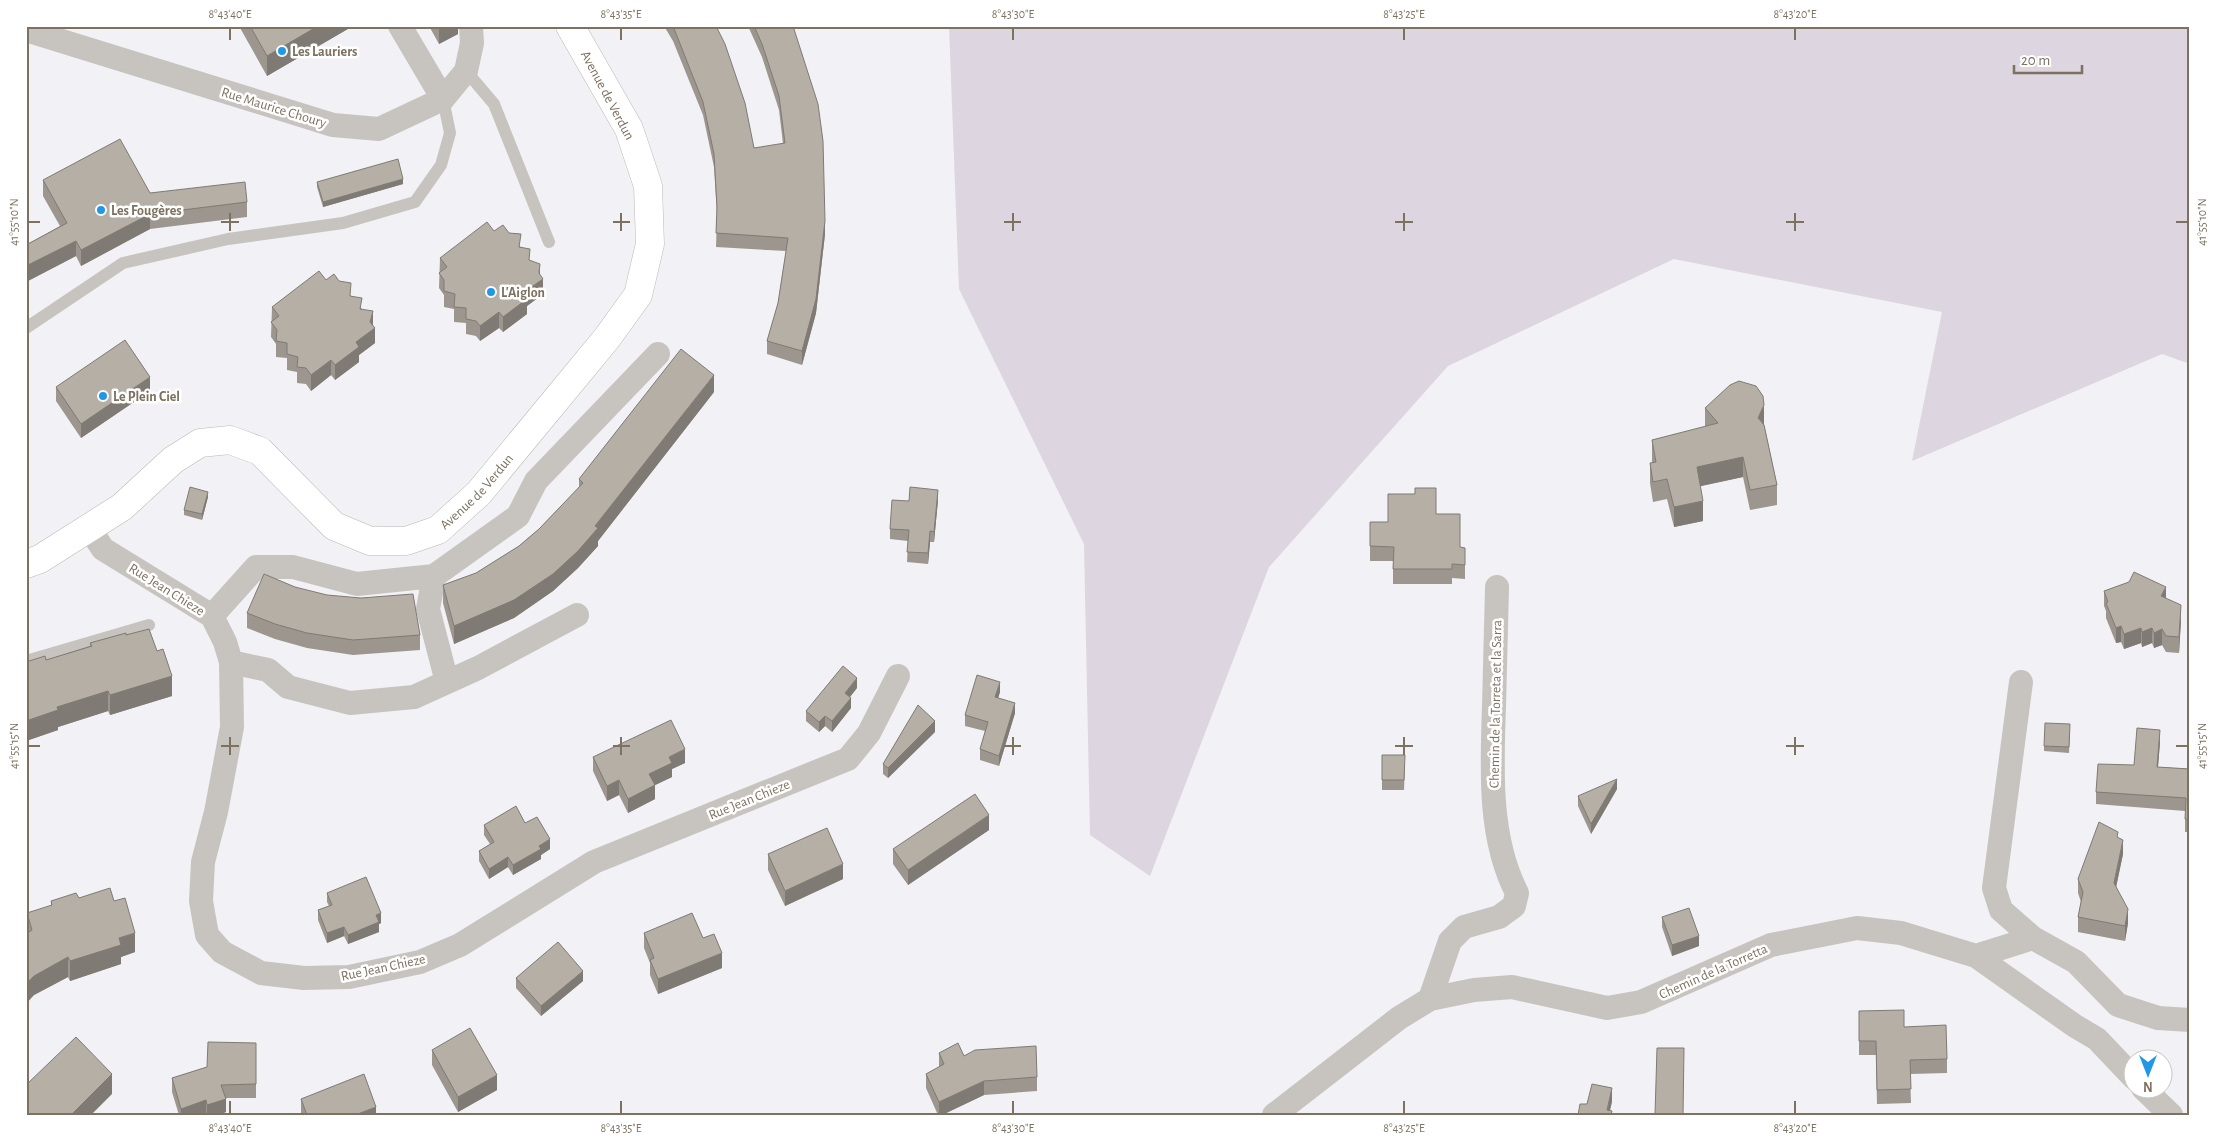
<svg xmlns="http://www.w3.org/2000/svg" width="2216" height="1141" font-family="'Alegreya Sans',sans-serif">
  <rect width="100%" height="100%" fill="#f2f1f5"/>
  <!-- green -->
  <path fill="#ddd5df" d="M949,26H2190V364L2162,354L1912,461L1942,312L1674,259L1448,366L1269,567L1150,876L1090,835L1084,544L959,289Z"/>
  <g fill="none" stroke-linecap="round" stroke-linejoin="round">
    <defs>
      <g id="secondary">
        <path id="s1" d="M26,564L40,559L122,507L173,460L200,443L230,440L260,451L334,526L370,541H406L438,530L479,493L607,338L638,295L650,244L648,186L629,129L570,26"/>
      </g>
    </defs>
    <!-- secondary casing -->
    <use href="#secondary" stroke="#bcb8b2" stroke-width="29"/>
    <!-- lane -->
    <path stroke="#c7c4c0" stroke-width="12" d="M466,71L494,104L549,242
      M26,328L123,263L228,239L343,223L415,202L441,165L450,133L443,99
      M26,661L149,625"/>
    <!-- street -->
    <path stroke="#c7c4c0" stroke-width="24" d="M400,26L443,99
      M26,30L333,125L379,129L443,99L466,71L472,43L471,26
      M89,528L103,549L212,616L225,642L231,662L232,727L216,812L203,862L201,901L207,935L222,952L261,973L304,978L349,977L420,962L460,945L594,862L848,759L869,733L898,676
      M434,576L428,609L447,682
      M212,616L256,567H293L357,584L434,576L518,516L536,481L658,354
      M231,662L268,670L288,687L350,703L414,697L478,668L577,615
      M2021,682L1994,888L2001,910L2033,938
      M1976,956L2033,938L2076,962L2118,1005L2158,1018L2190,1020
      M1430,999L1474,990L1512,987L1607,1008L1641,1002L1771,945L1857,928L1901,933L1976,956L2075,1026L2097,1039L2134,1078
      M2143,1088L2171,1115
      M1274,1115L1399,1018L1430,999L1450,941L1464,927L1499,917L1514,906L1517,893C1488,837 1492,767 1494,706C1495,666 1496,627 1497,587"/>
    <!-- secondary -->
    <use href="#secondary" stroke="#fff" stroke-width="28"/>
  </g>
  <!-- wall -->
  <path fill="#9c968f" d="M239,26H353L267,76Z
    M429,26H458V34L439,44Z
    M664,26H716L754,148L783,144L779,110L762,57L748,26H793L825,234L816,313L802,365L767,354V341L778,303L786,251L716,247L717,214L714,167L703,115L673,41Z
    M43,180L150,193L247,202V217L150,229L81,266L76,256L26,282V245L60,226L43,196Z
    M317,182L403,184L323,207L317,187Z
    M494,231L521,247L540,275L543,294L527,306V314L503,332L499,328L480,341L476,336L466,334V323L454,322V309L444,307V295L439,288L440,258Z
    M326,280L351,296L362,309L373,325L375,343L359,355V362L335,380L331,375L311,391L306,384L297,383V372L287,370V358L276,357V344L271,337L272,307Z
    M56,387L150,391L81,438L56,401Z
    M714,392L598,541V546L578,568L553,591L514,618L454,644L443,603V585L476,573L519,546L539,529L579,488V479Z
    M1705,408L1764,424L1777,485V505L1750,510L1743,477L1700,486L1703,521L1674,527L1667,499L1653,502L1650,483V463H1652V440L1705,427Z
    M208,497L202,520L184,515V510Z
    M938,500L934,542H930L928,564L907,562L908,541L890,539V529L909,501Z
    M1436,514L1460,547L1465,548V579L1452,578V584H1393V561H1370V522H1388Z
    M295,587L420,635V650L353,655L307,648L275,639L247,628V613Z
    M2104,591L2166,598L2181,620L2179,653L2166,652L2162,645L2154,648L2152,643L2142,647L2141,643L2124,649L2121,642L2116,643L2106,618V611L2104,606Z
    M126,635L172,696L110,715L108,711L58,727V730L26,741V662L46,660L90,646V643Z
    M857,688L850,697L851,708L832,732L825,726L819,732L806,721V711Z
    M1000,692L998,698L1015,713L999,766L980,760V749L985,731L965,726V715Z
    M2070,730L2069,753L2044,751V746Z
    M935,732L888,778L883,774V764Z
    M2160,742L2158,767L2190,769V834H2188V832H2185V811L2096,804V792L2134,765Z
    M1382,755L1405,765L1404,790H1382Z
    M593,757L685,763L672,769V777L655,785V799L628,813L619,795L607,801L593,771Z
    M1617,789L1591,834L1578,806V796Z
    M525,823L550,849L541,855V859L513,875L508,867L489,879L479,861V851L490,844L484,835V825Z
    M989,830L908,885L893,864V849Z
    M2118,838L2123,854L2116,887L2128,923L2125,941L2078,932V917L2081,902L2078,893V879Z
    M768,854L843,879L785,906L768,870Z
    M327,893L381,923L379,924V932L348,944L344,936L327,943L318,920V910L329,906L327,902Z
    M79,898L114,901L135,952L121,957V964L70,981L68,977L34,995L27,933V913L51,906V901Z
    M1662,917L1699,946L1672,956L1662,927Z
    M644,933L703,938L722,968L658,994L650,975V963L644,948Z
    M516,978L583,981L541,1016L516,988Z
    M1859,1011L1904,1027L1947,1059V1073L1910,1074L1911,1103L1877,1104L1876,1055H1859Z
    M256,1043V1098H226V1112L218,1115H206V1114L203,1115H179L172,1092V1078L207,1067Z
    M432,1050L497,1090L458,1112L432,1065Z
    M939,1053L964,1056L1037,1077V1091L984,1095L942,1115H938L926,1088V1074L939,1067Z
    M301,1099L376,1115H301Z"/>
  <!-- shaded-wall -->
  <path fill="#7f7a74" d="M318,26H353L267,76V56Z
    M439,26H458V34L439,44Z
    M403,179V184L323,207V202Z
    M150,214V229L81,266V250Z
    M825,221V234L816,313L802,365V351Z
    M76,241V256L26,282V266Z
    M540,264V281L543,279V294L527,306V314L503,332V317L523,293L539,273Z
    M373,311V326L375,328V343L359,355V362L335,380V365L356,342L370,322Z
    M499,312V328L480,341V326Z
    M331,360V375L311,391V375Z
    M714,375V392L598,541V546L578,568L553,591L514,618L454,644V626L595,526Z
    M150,377V391L81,438V424Z
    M1764,405V425L1758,418Z
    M1743,457V477L1697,487V467Z
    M938,490V500L934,542V532Z
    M208,492V497L202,520V514Z
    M1703,501V521L1674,527V507Z
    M930,531V542L928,564V553Z
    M2166,587V602L2161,596Z
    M2181,605V620L2179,653V637Z
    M2121,626V642L2116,643V628Z
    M2141,628V643L2124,649V634Z
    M2152,628V643L2142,647V632Z
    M2162,629V645L2154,648V633Z
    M172,676V696L110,715V695Z
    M857,678V688L845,703V693Z
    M1000,682V692L995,708V697Z
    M108,691V711L58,727V730L26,741V721L57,707Z
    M851,698V708L832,732V721Z
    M1015,703V713L999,766V756Z
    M825,716V726L819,732V722Z
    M935,721V732L888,778V768Z
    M2160,730V742L2157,779V767Z
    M685,749V763L672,769V777L649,788V774L669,757Z
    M1617,779V789L1591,834V824Z
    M619,780V795L607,801V786Z
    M655,785V799L628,813V799Z
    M989,815V830L908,885V870Z
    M550,839V849L541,855V859L513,875V865L539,846Z
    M2123,840V854L2114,897V883Z
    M508,857V867L489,879V869Z
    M843,864V879L785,906V891Z
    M2128,909V923L2125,941V926Z
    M381,913V923L379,924V932L348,944V935L376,915Z
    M344,927V936L327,943V933Z
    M135,933V952L121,957V964L70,981V961L119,938Z
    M1699,936V946L1672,956V945Z
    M722,953V968L658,994V979Z
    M68,957V977L34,995L26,1004V984L34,976Z
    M583,971V981L541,1016V1006Z
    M112,1074V1094L91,1115H71Z
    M497,1075V1090L458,1112V1097Z
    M984,1081V1095L942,1115H939V1102Z
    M1612,1088V1102L1609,1115L1607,1110Z
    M226,1099V1112L218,1115H207V1105Z
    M206,1100V1114L203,1115H181V1109Z
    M376,1107V1115H355Z"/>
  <!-- building -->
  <path fill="#b5afa6" stroke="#7f7a74" d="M250,26H318L267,56Z
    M673,26H716L725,44L745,103L754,148L785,143L779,96L762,44L754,26H793L818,104L823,141L825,221L816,299L802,351L767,341L778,303L788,238L716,233L717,207L714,154L703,102Z
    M120,139L150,193L245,182L247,202L150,214L81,250L76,241L26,266V245L67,223L43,180Z
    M398,159L403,179L323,202L317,182Z
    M487,222L494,231L503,225L509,233L521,234L519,247L530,249L529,260L540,264L539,273L543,279L523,293L527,299L503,317L499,312L480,326L476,321L466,319V308L454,307L455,294L444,291V280L439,273L447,267L440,258Z
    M319,271L326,280L334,274L339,281L351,283L350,296L362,298L360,309L373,311L370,322L375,328L356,342L359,347L335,365L331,360L311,375L306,368L297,367L298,357L287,354V343L276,341L277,330L271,322L279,316L272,307Z
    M125,340L150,377L81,424L56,387Z
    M681,349L714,375L595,526L598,528L578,551L553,574L514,600L454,626L443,585L476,573L519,546L539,529L583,483L579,479Z
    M1739,381L1756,386L1763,396L1764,405L1758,418L1764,425L1777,485L1750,490L1743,457L1697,467L1703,501L1674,507L1667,479L1653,482L1650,463L1656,462L1652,440L1718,423L1705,408L1730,385Z
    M190,487L208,492L202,514L184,510Z
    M910,487L938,490L934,532L930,531L928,553L907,552L909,530L890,529L892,500L909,501Z
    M1415,488H1436V514H1460V547L1465,548V565L1452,564V569H1393L1394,547L1370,546V522H1388V494H1415Z
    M2134,572L2166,587L2161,596L2181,605L2179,637L2166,636L2162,629L2154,633L2152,628L2142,632L2141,628L2124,634L2121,626L2116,628L2106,603L2108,602L2104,591L2129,582Z
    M264,574L295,587L327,595L361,598L413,594L420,635L353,640L307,633L275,624L247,613Z
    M149,629L157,651L163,649L172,676L110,695L108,691L57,707L58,710L26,721V662L45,656L46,660L92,646L90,643L126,633V635Z
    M843,666L857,678L845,693L851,698L832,721L825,716L819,722L806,711Z
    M977,675L1000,682L995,697L1015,703L999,756L980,749L988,722L965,715Z
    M918,705L935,721L888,768L883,764Z
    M671,720L685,749L669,757L672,763L649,774L655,785L628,799L619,780L607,786L593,757Z
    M2045,723L2070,724L2069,747L2044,746Z
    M2137,728L2160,730L2157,767L2190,769V821H2188V819H2185L2186,798L2096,792L2098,764L2134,765Z
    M1382,755H1405L1404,780H1382Z
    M1617,779L1591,824L1578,796Z
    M975,794L989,815L908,870L893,849Z
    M516,806L525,823L537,817L550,839L539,846L541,849L513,865L508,857L489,869L479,851L494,842L484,825Z
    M2099,822L2118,832L2117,837L2123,840L2114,883L2128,909L2125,926L2078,917L2083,892L2078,879Z
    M827,828L843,864L785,891L768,854Z
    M366,877L381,913L376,915L379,922L348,935L344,927L327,933L318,910L332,905L327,893Z
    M110,888L114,901L125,898L135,933L119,938L121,945L70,961L68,957L34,976L26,984V934L32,930L27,913L52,905L51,901L76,893L79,898Z
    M1689,908L1699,936L1672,945L1662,917Z
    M692,913L703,938L714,934L722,953L658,979L650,960L654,958L644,933Z
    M558,942L583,971L541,1006L516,978Z
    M1904,1010V1027L1946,1025L1947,1059L1910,1060L1911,1089L1877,1090L1876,1041H1859V1011Z
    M470,1028L497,1075L458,1097L432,1050Z
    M76,1037L112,1074L71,1115H26V1085Z
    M208,1042L256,1043V1084L221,1085L226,1099L207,1105L206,1100L181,1109L172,1078L207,1067Z
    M958,1043L964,1056L975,1050L1036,1046L1037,1077L984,1081L939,1102L926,1074L944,1064L939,1053Z
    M1657,1048H1684L1683,1115H1655Z
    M364,1074L376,1107L355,1115H307L301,1099Z
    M1592,1084L1612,1088L1607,1110L1612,1111L1611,1115H1578L1580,1104H1587Z"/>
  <!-- ticks -->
  <path fill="none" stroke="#7d715f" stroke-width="2" d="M230,28V40M621,28V40M1013,28V40M1404,28V40M1795,28V40M230,213V231M621,213V231M1013,213V231M1404,213V231M1795,213V231M28,222H40M221,222H239M613,222H630M1004,222H1021M1395,222H1413M1786,222H1804M2176,222H2188M230,737V755M621,737V755M1013,737V755M1404,737V755M1795,737V755M28,746H40M221,746H239M613,746H630M1004,746H1021M1395,746H1413M1786,746H1804M2176,746H2188M230,1101V1114M621,1101V1114M1013,1101V1114M1404,1101V1114M1795,1101V1114"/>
  <!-- markers -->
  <g fill="#2098e6" stroke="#fff" stroke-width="2">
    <circle cx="282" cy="51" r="5"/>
    <circle cx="101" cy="210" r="5"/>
    <circle cx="491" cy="292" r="5"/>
    <circle cx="103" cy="396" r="5"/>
  </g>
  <g text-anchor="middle" stroke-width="5" stroke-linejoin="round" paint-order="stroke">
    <!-- poi labels -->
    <g font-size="14" font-weight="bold" fill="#7d715f" stroke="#fff" text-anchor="start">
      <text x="292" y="56">Les Lauriers</text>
      <text x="111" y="215">Les Fougères</text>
      <text x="501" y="297">L'Aiglon</text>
      <text x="113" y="401">Le Plein Ciel</text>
    </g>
    <!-- street labels -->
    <g font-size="14" fill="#7d715f" stroke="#fff">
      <text transform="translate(608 95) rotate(62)" y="5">Avenue de Verdun</text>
      <text transform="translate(274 107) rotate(17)" y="5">Rue Maurice Choury</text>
      <text dy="5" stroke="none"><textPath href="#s1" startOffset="544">Avenue de Verdun</textPath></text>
      <text transform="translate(167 589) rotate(32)" y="5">Rue Jean Chieze</text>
      <text transform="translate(1495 704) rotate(-89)" y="5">Chemin de la Torreta et la Sarra</text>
      <text transform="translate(749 799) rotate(-22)" y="5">Rue Jean Chieze</text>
      <text transform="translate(383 967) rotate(-12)" y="5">Rue Jean Chieze</text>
      <text transform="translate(1713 971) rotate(-24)" y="5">Chemin de la Torretta</text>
    </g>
  </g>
  <!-- border -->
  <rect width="2216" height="1141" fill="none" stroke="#ffffff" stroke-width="55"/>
  <!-- north arrow -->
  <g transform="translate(2148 1074) rotate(180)"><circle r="24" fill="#ffffff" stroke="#cbc6bf"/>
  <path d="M0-4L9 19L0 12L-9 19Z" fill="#2098e6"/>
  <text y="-8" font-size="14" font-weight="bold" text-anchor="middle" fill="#7d715f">N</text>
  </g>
  <!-- scale -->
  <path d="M2014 65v8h68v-8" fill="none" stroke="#7d715f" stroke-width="2.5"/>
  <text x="2021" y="65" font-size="15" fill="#7d715f" stroke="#ffffff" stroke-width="4" paint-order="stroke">20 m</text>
  <rect x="28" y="28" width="2160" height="1086" fill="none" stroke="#7d715f" stroke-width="2"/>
  <g font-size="12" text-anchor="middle" fill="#7d715f">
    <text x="230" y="18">8°43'40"E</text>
    <text x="621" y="18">8°43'35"E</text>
    <text x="1013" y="18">8°43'30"E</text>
    <text x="1404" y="18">8°43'25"E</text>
    <text x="1795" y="18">8°43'20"E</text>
    <text transform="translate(2202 222) rotate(-90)" y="4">41°55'10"N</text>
    <text transform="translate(14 222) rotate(-90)" y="4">41°55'10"N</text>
    <text transform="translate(2202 746) rotate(-90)" y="4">41°55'15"N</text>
    <text transform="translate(14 746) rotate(-90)" y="4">41°55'15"N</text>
    <text x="230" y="1132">8°43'40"E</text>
    <text x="621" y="1132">8°43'35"E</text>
    <text x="1013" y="1132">8°43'30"E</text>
    <text x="1404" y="1132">8°43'25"E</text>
    <text x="1795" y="1132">8°43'20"E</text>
  </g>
</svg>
